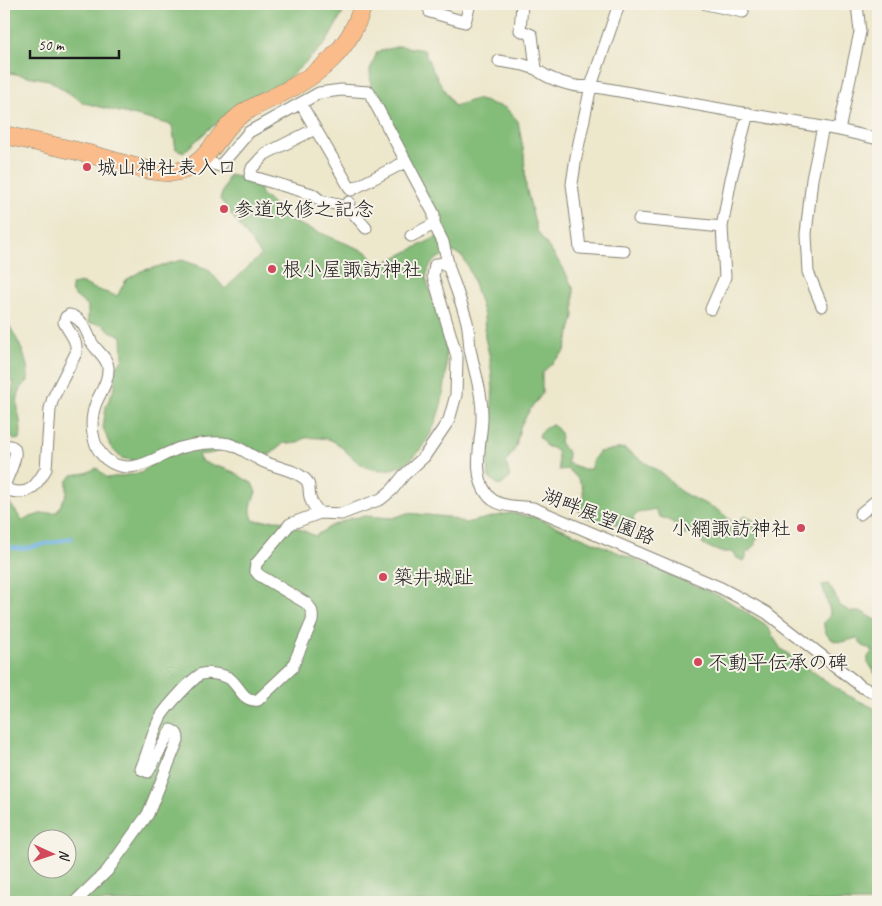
<svg xmlns="http://www.w3.org/2000/svg" width="882" height="906" font-family="Caveat,'Klee One',sans-serif">
  <rect width="100%" height="100%" fill="#f7f3e8"/>
  <filter id="ink" filterUnits="userSpaceOnUse"><feTurbulence type="fractalNoise" baseFrequency=".02" numOctaves="2"/><feDisplacementMap in="SourceGraphic" scale="10" xChannelSelector="R" yChannelSelector="G"/><feConvolveMatrix kernelMatrix="1 2 1 2 8 2 1 2 1" color-interpolation-filters="sRGB"/></filter>
  <filter id="wash" filterUnits="userSpaceOnUse"><feTurbulence type="fractalNoise" baseFrequency=".0096" numOctaves="4" result="noise"/><feDisplacementMap in="SourceGraphic" scale="20" xChannelSelector="R" yChannelSelector="G"/><feGaussianBlur stdDeviation="1.12" result="paint"/><feColorMatrix in="noise" values="0 0 0 0 0 0 0 0 0 0 0 0 0 0 0 0 0 1.4 0 .05"/><feComposite in="paint" operator="in"/></filter>
  <g filter="url(#wash)">
    <rect width="100%" height="100%" fill="#ede7cc"/>
    <!-- forest -->
    <path fill="#84bc79" stroke="#506c4a" fill-rule="evenodd" d="M4,4H348L326,43L277,89L210,128L184,152L176,149L172,125L84,103L49,80L10,73H4Z
      M400,46L424,50L432,69L454,106L476,99L506,108L518,121L524,154L526,187L537,231L562,266L574,290V316L565,351L542,373V394L529,411L520,427L516,447L506,462L510,478L500,486L489,478L487,450L491,420L493,388L490,358L485,338L484,315L471,274L463,257L454,252C438,256 429,261 426,278C433,302 445,329 446,355C449,394 431,469 382,470C354,471 345,442 327,439C322,438 310,437 305,438C304,438 299,442 298,442C294,445 289,443 284,443L271,454L259,456L230,441C221,452 212,455 198,454L200,460C212,467 220,466 231,471C237,473 245,480 252,483L256,492C252,503 248,510 254,521L280,520L315,536L331,526L351,518L366,516L393,518L407,513L448,517L465,523L510,513L537,518L722,597L765,624L781,649L843,693L878,710V902H4V500L9,502L22,520L40,514L57,512L67,493V482L72,475L86,473L97,468L107,478L141,473L151,464L121,458L110,446L103,427L106,406L115,387V368L123,359L122,336L110,331L102,324L88,323V307L72,293L71,285L83,283L92,288L117,296L126,280L141,271L182,260L208,269L225,289L261,255L220,199L229,175L254,180L258,184L261,194L291,221L367,252L378,266L443,234L371,88L370,70L377,52ZM38,838H68V868H38Z
      M4,315C14,335 30,358 28,381C7,399 25,418 20,439L14,440C9,435 9,427 5,421L14,382L4,379Z
      M552,425C560,429 562,434 560,443L568,453L567,463L584,469H591L592,461L599,452L623,448C636,457 650,465 663,474C669,479 673,486 680,491C700,504 717,504 733,524L739,523L743,517L747,516L755,522L758,539L755,541V546L751,548L750,551L746,552V558L744,561L737,558L732,552H720L704,545L697,534L682,535C678,524 672,521 660,517L655,509L638,513L633,518L636,528L632,533L616,524H606L581,515L576,503L583,500C585,485 579,479 568,469L559,470L557,450L546,446L539,436C541,430 546,427 552,425Z
      M828,584L834,593L839,605L851,612H862L878,621V677C874,674 872,667 868,663V657L873,650L863,646L857,638C852,639 845,642 840,642C829,641 823,632 824,622L829,618L830,611L822,585Z"/>
    <g fill="none" stroke-linecap="round" stroke-linejoin="round">
      <!-- stream -->
      <path stroke="#70b2e5" stroke-width="4" d="M4,547L23,549L72,538"/>
    </g>
  </g>
  <g filter="url(#ink)">
    <g fill="none" stroke-linecap="round" stroke-linejoin="round">
      <defs>
        <path id="street" d="M429,4L430,12L465,22L470,4
          M522,4L520,30L532,35L536,69C547,79 576,89 591,86L839,130L878,139
          M619,4L591,86L576,157L572,184L580,248L624,251
          M706,4L743,12
          M499,61L524,65L536,69
          M301,104L351,190L405,162
          M315,129L265,154L252,168L250,176L312,194L321,201L348,207
          M839,130L860,32L857,4
          M201,160L220,166L249,132L319,93L341,90L369,92L434,214V224L443,242L449,268
          M349,202L348,207L366,228
          M639,219L722,227
          M411,236L434,224
          M822,306L808,272L806,234L812,179L823,127
          M711,309L725,277L722,227L731,179L748,113
          M4,446C27,442 8,474 5,484L8,490C29,497 36,486 46,469L50,409L53,398L76,353C78,340 69,333 64,322L66,317L69,315C81,317 86,329 90,339C94,350 107,356 108,367C109,381 101,391 96,403C89,421 91,446 106,459C131,479 156,456 180,448C194,444 215,441 229,444C241,447 255,459 267,463C279,468 295,470 305,479C311,484 308,490 310,497C311,503 315,508 320,513
          M320,513L341,514L381,499L392,490L404,475L424,457L449,420L456,395L457,357L433,276L435,265C441,262 444,264 449,268C455,286 462,304 467,322C469,331 469,340 470,349C475,374 483,394 482,420C481,443 472,474 487,494C496,508 518,506 533,508L721,588L753,605L767,613L862,687L878,694
          M860,514L878,499
          M75,902L107,871L148,814L178,740C178,734 177,733 171,730L148,772L141,769C148,752 152,734 160,718C164,710 195,675 202,674C209,672 223,675 229,678C240,686 242,702 258,700L292,668L312,621C313,613 312,609 306,603L259,575L255,570L256,564L290,524L320,513"/>
        <path id="primary" d="M4,135C32,141 61,147 89,154C114,160 150,174 174,172C207,169 216,134 238,117C250,107 265,102 278,95C319,75 351,50 363,4"/>
      </defs>
      <!-- street casing -->
      <use href="#street" stroke="#848274" stroke-width="13"/>
      <!-- primary casing -->
      <use href="#primary" stroke="#848274" stroke-width="19"/>
      <!-- street -->
      <use href="#street" stroke="#fff" stroke-width="11"/>
      <!-- primary -->
      <use href="#primary" stroke="#f9bc8a" stroke-width="18"/>
    </g>
  </g>
  <!-- markers -->
  <g fill="#d1495b" stroke="#f7f3e8" stroke-width="2">
    <circle cx="87" cy="167" r="5"/>
    <circle cx="224" cy="209" r="5"/>
    <circle cx="272" cy="269" r="5"/>
    <circle cx="801" cy="528" r="5"/>
    <circle cx="383" cy="577" r="5"/>
    <circle cx="698" cy="662" r="5"/>
  </g>
  <g text-anchor="middle" stroke-width="4" stroke-linejoin="round" paint-order="stroke">
    <!-- poi labels -->
    <g font-size="20" fill="#1c1c1c" stroke="#f7f3e8" text-anchor="start">
      <text x="97" y="174">城山神社表入口</text>
      <text x="234" y="216">参道改修之記念</text>
      <text x="282" y="276">根小屋諏訪神社</text>
      <text x="791" y="535" text-anchor="end">小網諏訪神社</text>
      <text x="393" y="584">築井城趾</text>
      <text x="708" y="669">不動平伝承の碑</text>
    </g>
    <!-- street labels -->
    <g font-size="20" fill="#1c1c1c" stroke="#f7f3e8">
      <text transform="translate(599 516) rotate(22)" y="7">湖畔展望園路</text>
    </g>
  </g>
  <!-- margin -->
  <rect width="882" height="906" fill="none" stroke="#f7f3e8" stroke-width="20"/>
  <!-- north arrow -->
  <g transform="translate(52 854) rotate(93)"><circle r="24" fill="#f7f3e8" stroke="#9f9d96"/>
  <path d="M0-4L9 19L0 12L-9 19Z" fill="#d1495b"/>
  <text y="-8" font-size="14" font-weight="bold" text-anchor="middle" fill="#1c1c1c">N</text>
  </g>
  <!-- scale -->
  <path d="M30 50v8h89v-8" fill="none" stroke="#1c1c1c" stroke-width="2.5"/>
  <text x="38" y="50" font-size="15" fill="#1c1c1c" stroke="#f7f3e8" stroke-width="4" paint-order="stroke">50 m</text>
</svg>
